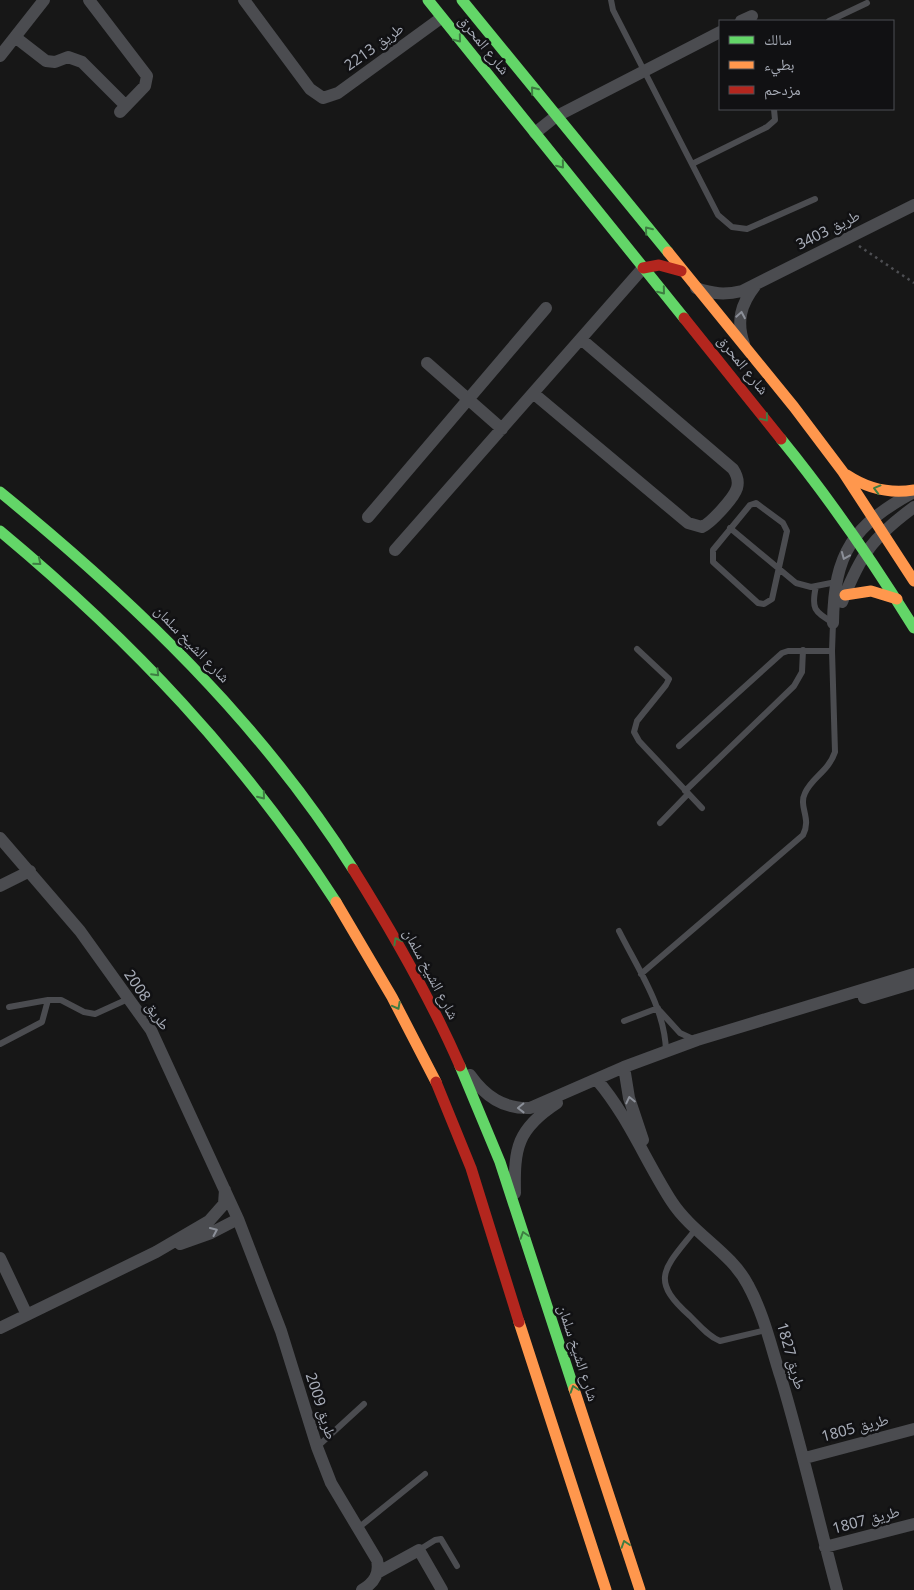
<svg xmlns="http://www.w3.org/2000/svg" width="914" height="1590" font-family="'Noto Sans','Noto Naskh Arabic',sans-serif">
  <rect width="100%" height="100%" fill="#171717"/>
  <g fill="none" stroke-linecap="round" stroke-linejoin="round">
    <!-- path -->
    <path stroke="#4d4e52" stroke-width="2.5" stroke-dasharray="2.5 4" stroke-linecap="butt" d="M859,246L914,283"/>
    <!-- lane -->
    <path stroke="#4b4c50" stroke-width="6" d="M611,0L613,10L718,215L732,227L747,229L815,199
      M829,21L867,3
      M692,164L767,127L775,120L774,109
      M756,503L783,523L787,531L772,599L764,604L758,603L713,562V550L750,505Z
      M730,528L796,583L811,587L836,582
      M637,649L669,679L666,685L637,721L634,732L639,741L702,808
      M679,746L782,653L788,651H832
      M685,791L794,686L802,672L803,650
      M660,823L688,794
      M619,931C638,969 665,1008 666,1051
      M641,974L803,835C812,818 798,807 805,793C812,777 828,772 835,752L832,651L833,623C814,611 811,609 816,586
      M9,1007L48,1000H61L84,1012L95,1014L128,999
      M660,1011L680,1033L693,1039
      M624,1021L658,1008
      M0,1044L42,1022L48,1000
      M695,1230C665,1268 648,1279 690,1316C699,1325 708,1336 720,1341L766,1330
      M317,1447L364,1404
      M357,1529L425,1474
      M419,1550L435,1540L441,1539L457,1566"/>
    <!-- street -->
    <path stroke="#4b4c50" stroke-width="12" d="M89,0L147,76L145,86L120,112
      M244,0L310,89L323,98L338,93L441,18
      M741,21L752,16
      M15,37L46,61L55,62L68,57L82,62L126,106
      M0,56L44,0
      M535,133L555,117L720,32
      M696,288C713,294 725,295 742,291L914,205
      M744,344C736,321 741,304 755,286
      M427,363L502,429
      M533,393L688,523L702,527C711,523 734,498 737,488C739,481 737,475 733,469L581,339
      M368,517L546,308
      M395,550L643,268
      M842,602C861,554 872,538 914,507
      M833,623C834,553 853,525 914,492
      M0,838L80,931L151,1030L238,1219L281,1331L317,1447L331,1483L377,1560C380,1574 374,1583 362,1590
      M0,886L30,871
      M864,998L914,983
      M624,1067L629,1098L643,1140
      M470,1075C485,1096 503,1109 530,1108L624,1067L697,1040L914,974
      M597,1080C628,1116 646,1162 672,1202C693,1234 731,1252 748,1285C764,1314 771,1347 781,1378C802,1448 818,1519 837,1590
      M515,1193C514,1148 517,1129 557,1103
      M180,1244L211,1233L238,1219
      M0,1258L27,1315
      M0,1328L156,1252L209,1221L224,1204L225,1190
      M805,1458L914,1429
      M825,1547L914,1524
      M377,1573L419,1550L442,1590"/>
    <!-- fast -->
    <path stroke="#63d668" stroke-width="11" d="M428,0L684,318
      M462,0L668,252
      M781,439C830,499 873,562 914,628
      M0,492C134,601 260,722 353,869
      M0,531C132,641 242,757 336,902
      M460,1066L500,1162L574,1389"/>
    <!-- slow -->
    <path stroke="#ff974d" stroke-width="11" d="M668,252L794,407L843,472L914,581
      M847,475C868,489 889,494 914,490
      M845,595L871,591L897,599
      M336,902L392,997L436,1082
      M519,1322L606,1590
      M574,1389L640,1590"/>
    <!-- jam -->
    <path stroke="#b3261e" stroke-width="11" d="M643,268L659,265L681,271
      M684,318L781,439
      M353,869C393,933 430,997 460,1066
      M436,1082L471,1168L519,1322"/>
  </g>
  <!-- one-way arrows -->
  <defs><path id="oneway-chevron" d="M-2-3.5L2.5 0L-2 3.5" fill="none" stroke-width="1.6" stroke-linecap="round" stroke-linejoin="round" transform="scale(1.25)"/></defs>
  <g stroke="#3e7d42">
    <use href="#oneway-chevron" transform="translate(458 39) rotate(51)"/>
    <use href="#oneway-chevron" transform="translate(534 90) rotate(-129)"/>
    <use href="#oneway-chevron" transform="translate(561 165) rotate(51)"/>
    <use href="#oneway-chevron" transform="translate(648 230) rotate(-129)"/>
    <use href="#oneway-chevron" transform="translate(662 291) rotate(51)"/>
    <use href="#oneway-chevron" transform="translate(765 418) rotate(51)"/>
    <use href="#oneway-chevron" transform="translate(877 489) rotate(-165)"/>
    <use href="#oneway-chevron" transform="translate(38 562) rotate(40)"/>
    <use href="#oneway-chevron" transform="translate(156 673) rotate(47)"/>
    <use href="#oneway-chevron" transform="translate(262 796) rotate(51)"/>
    <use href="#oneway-chevron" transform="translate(397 941) rotate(-119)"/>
    <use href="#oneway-chevron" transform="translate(397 1006) rotate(62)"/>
    <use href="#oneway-chevron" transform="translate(524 1235) rotate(-108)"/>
    <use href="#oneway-chevron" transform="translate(574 1389) rotate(-108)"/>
    <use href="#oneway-chevron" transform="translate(625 1544) rotate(-108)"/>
  </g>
  <g stroke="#8c9099">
    <use href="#oneway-chevron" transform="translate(741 315) rotate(-80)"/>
    <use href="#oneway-chevron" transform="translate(845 556) rotate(113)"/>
    <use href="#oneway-chevron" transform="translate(630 1100) rotate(-103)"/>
    <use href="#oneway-chevron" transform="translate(521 1108) rotate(179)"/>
    <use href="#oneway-chevron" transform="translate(214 1231) rotate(-24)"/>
  </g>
  <g text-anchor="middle" stroke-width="5" stroke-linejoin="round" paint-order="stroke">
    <!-- street labels -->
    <g font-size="15" fill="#a8adb8" stroke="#111113">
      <text transform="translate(484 45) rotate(51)" y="5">شارع المحرق</text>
      <text transform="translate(374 47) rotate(-36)" y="5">طريق 2213</text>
      <text transform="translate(828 230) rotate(-27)" y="5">طريق 3403</text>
      <text transform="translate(743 365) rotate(51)" y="5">شارع المحرق</text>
      <text transform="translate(192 644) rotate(46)" y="5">شارع الشيخ سلمان</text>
      <text transform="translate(431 974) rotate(62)" y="5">شارع الشيخ سلمان</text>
      <text transform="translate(147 1000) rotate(56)" y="5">طريق 2008</text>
      <text transform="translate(578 1353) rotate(72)" y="5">شارع الشيخ سلمان</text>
      <text transform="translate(791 1356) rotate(74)" y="5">طريق 1827</text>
      <text transform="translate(321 1406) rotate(72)" y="5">طريق 2009</text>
      <text transform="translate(855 1428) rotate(-15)" y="5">طريق 1805</text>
      <text transform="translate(866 1520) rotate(-15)" y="5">طريق 1807</text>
    </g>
  </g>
  <!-- legend -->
  <rect x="719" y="20" width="175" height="90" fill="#111113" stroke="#4d4f55"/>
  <rect x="729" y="36" width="25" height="8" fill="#63d668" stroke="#4d4f55"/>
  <text x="764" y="45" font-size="15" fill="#a8adb8">سالك</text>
  <rect x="729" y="61" width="25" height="8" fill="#ff974d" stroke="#4d4f55"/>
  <text x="764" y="70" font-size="15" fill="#a8adb8">بطيء</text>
  <rect x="729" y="86" width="25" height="8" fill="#b3261e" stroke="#4d4f55"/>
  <text x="764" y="95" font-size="15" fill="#a8adb8">مزدحم</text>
</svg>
